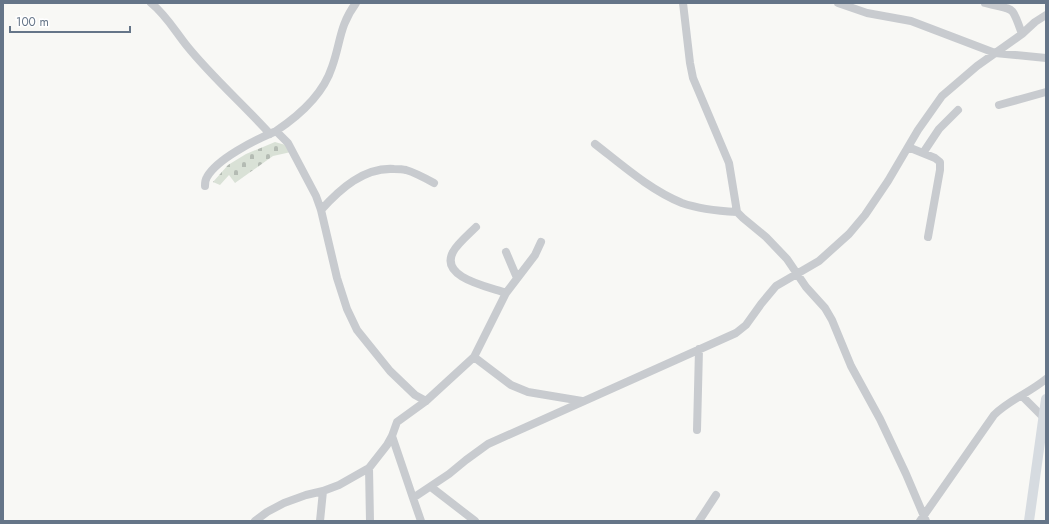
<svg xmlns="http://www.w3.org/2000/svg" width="1049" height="524" font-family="Jost,sans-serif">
  <defs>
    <pattern id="cemetery-stones" width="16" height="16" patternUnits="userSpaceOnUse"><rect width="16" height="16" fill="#d9e1d6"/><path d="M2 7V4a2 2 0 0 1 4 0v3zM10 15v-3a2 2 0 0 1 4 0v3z" fill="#b4bbb3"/></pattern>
  </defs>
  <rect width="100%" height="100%" fill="#f8f8f5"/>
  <!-- cemetery -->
  <path fill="url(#cemetery-stones)" d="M275,142L289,146L291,152L273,156L235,183L229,175L220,185L213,182L228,165L246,154Z"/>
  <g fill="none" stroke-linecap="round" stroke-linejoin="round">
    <!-- minor -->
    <path stroke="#c8cbcf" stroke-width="8" d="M151,3C166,15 175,31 187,46C212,77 243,104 270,134
      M356,3C339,26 341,42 332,67C323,95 300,115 276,131L288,143L316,196L321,210L337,278L347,309L357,330L390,371L415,395L426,401
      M683,3L690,63L693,78L729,163L737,212L743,218L766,237L787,259L806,287L825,308L832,320L851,366L880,419L906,474L926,521
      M838,3L867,13L911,21L995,53L1046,58
      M985,3C1015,11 1011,3 1022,34
      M999,105L1046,92
      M595,144C622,165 650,190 682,203C699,209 719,211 737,212
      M908,147L935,158L940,162V170L928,237
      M923,153L939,129L958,110
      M205,186C205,183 205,180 207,177C217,159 255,140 274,132
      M321,210C340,189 364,167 394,169C398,169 402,169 406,170C416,173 425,178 434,183
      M476,227C469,234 457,244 453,252C439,278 490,287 506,293
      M506,252L517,278
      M474,357L511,385L528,392L582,401
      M1022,396L1043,417
      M697,430L699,349
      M392,436L413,498
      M369,468L370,521
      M431,487L475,521
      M255,521L267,512L284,503L306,495L323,491L339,485L369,468L387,445L392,436L397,422L426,401L474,357L506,293L535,255L541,242
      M320,521L323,491
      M421,521L413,498L449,474L466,460L488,444L736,333L746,325L761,304L776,286L819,261L849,234L865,215L888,181L918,130L942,96L977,66L1022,34L1035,22L1046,15
      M699,521L716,495
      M920,521L994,415C1009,400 1029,393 1046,379"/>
    <!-- major -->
    <path stroke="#d6dbe0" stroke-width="10" d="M1029,521L1046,399"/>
  </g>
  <!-- border -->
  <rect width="1049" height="524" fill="none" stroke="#657588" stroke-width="8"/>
  <!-- scale -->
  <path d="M10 26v6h120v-6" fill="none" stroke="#657588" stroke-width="2"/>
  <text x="16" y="26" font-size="12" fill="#657588" stroke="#ffffff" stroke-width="3" paint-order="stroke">100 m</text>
</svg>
